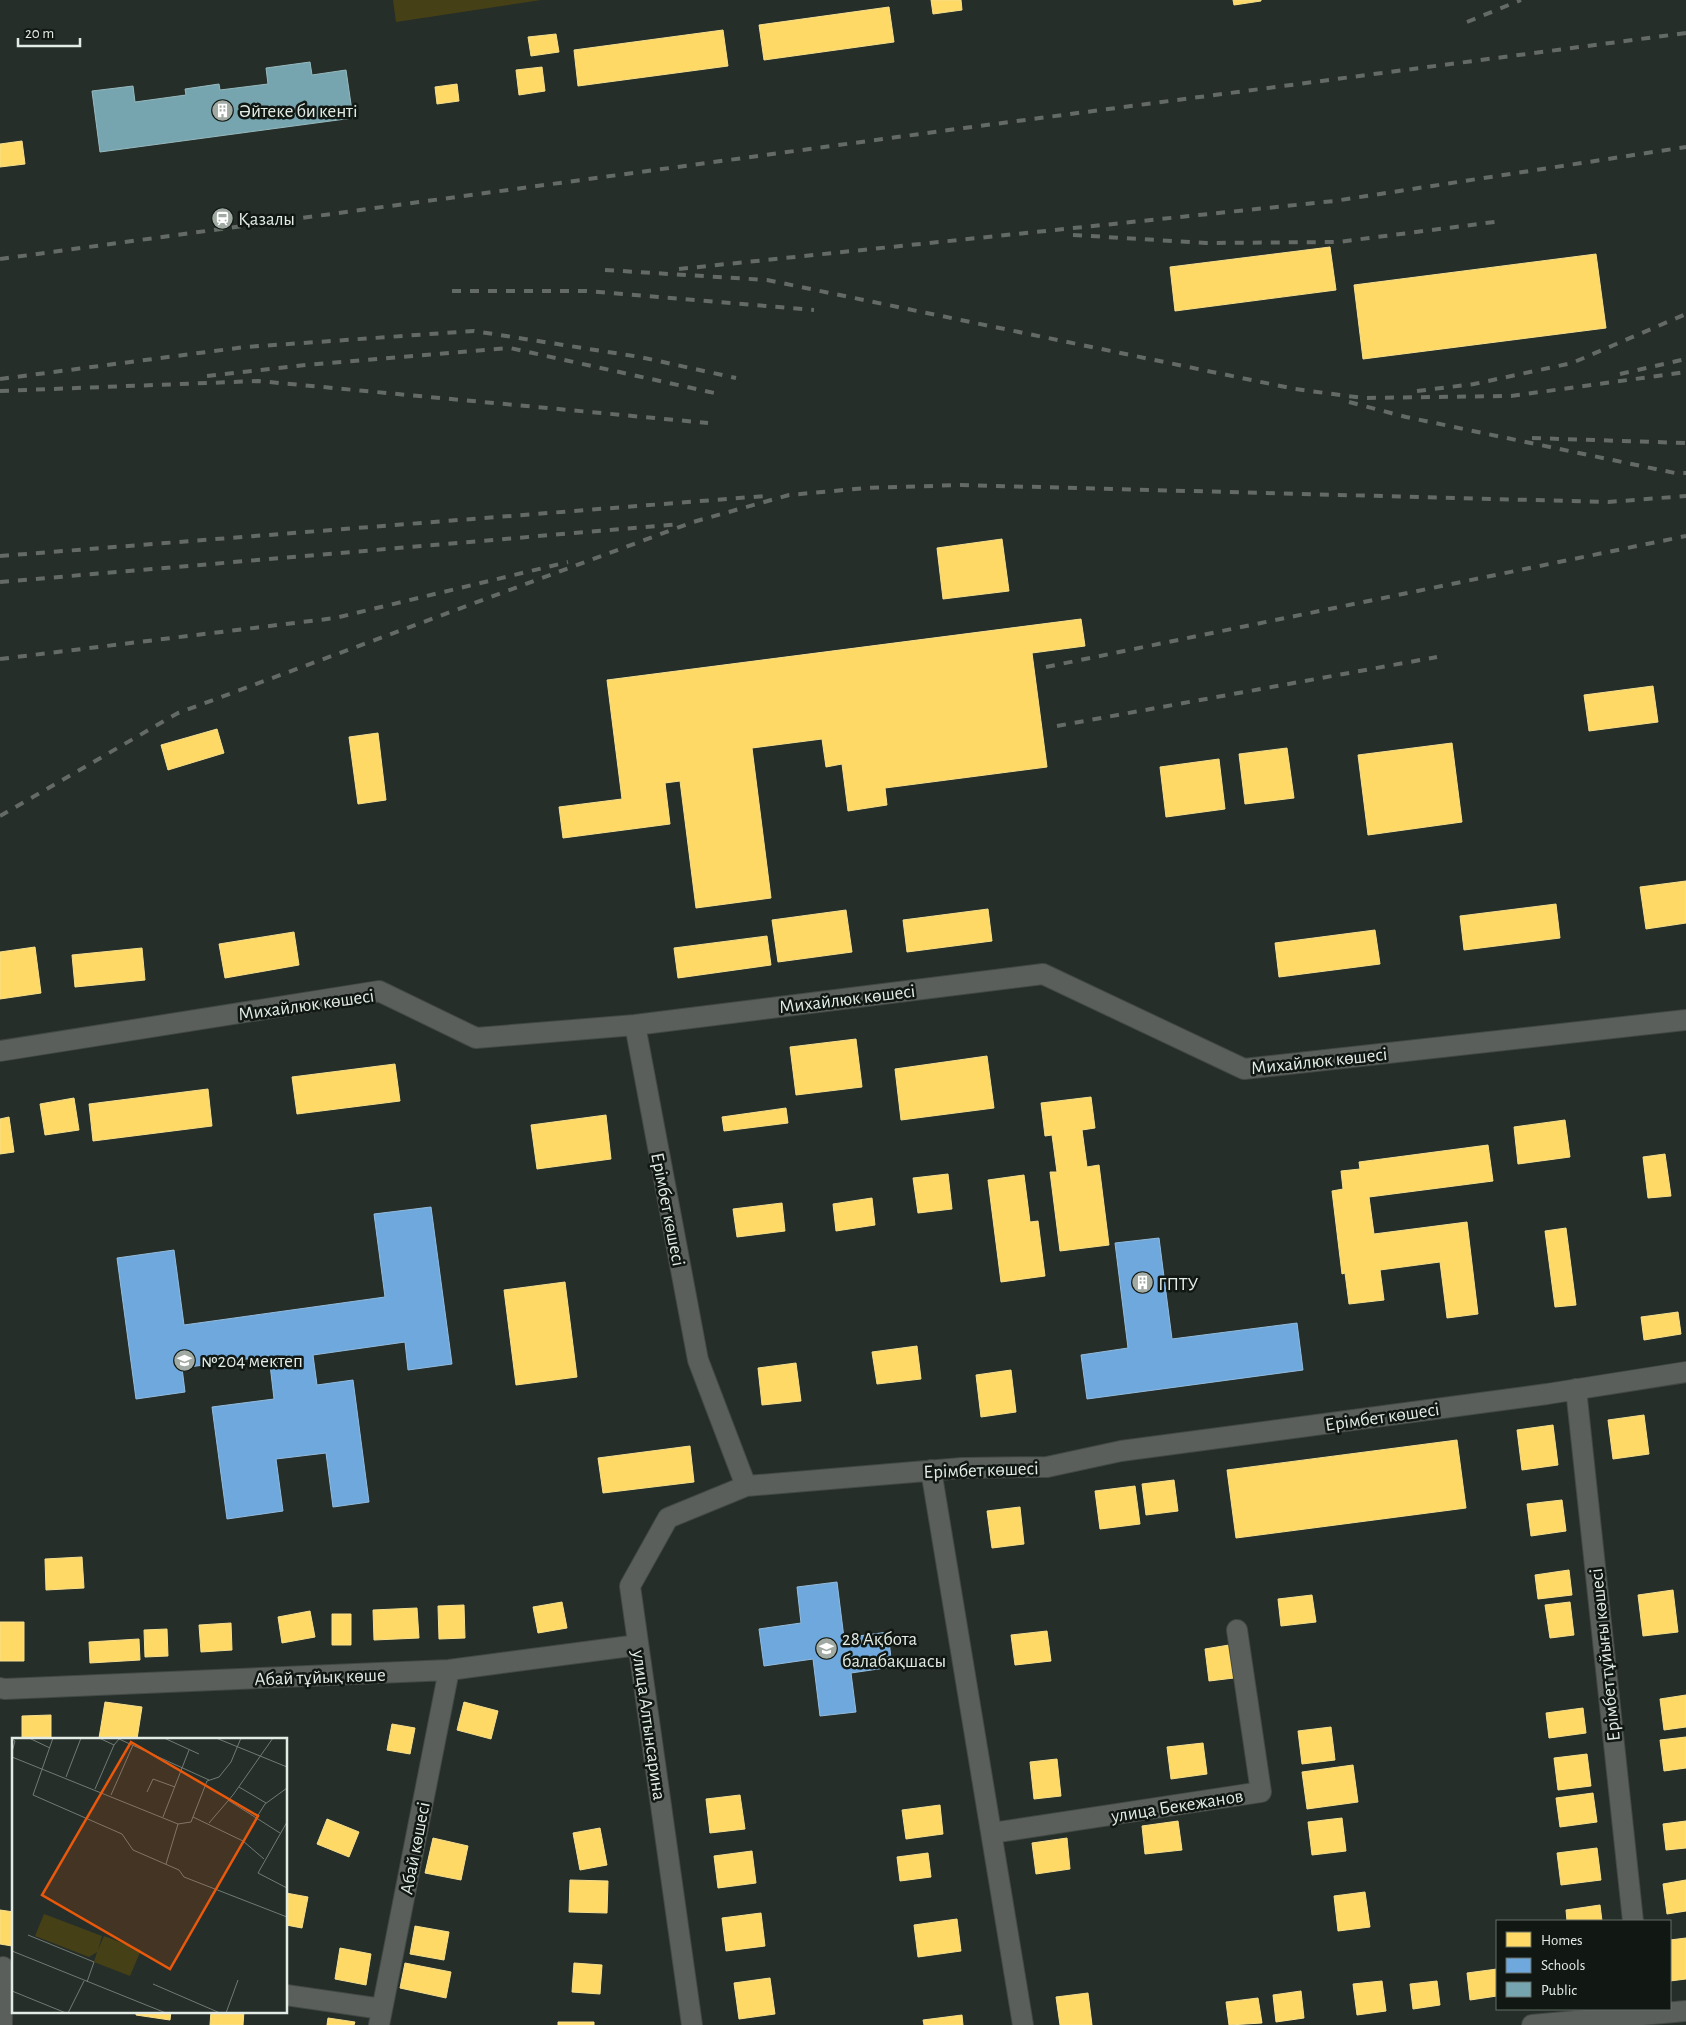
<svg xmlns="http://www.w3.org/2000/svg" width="1686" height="2025" font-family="'Alegreya Sans',sans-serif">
  <rect width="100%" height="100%" fill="#262e29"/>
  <!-- green -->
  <path fill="#464017" d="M393,0H541L396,22Z"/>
  <!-- homes -->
  <path fill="#ffd966" stroke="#f6df8c" d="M931,0H961L962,10L933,14Z
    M1233,0H1261V1L1234,5Z
    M889,7L894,42L764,60L759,25Z
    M723,30L728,66L578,86L574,50Z
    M556,34L559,52L531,56L528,37Z
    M542,67L545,91L519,95L516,70Z
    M457,84L459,101L437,104L435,87Z
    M22,141L25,164L0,167V144Z
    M1330,247L1336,290L1175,311L1170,267Z
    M1596,254L1606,328L1363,359L1354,285Z
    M1002,539L1009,591L943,599L937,548Z
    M1081,619L1085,646L1032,653L1047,767L885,788L887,805L848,811L842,764L826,767L822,739L752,748L771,898L696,908L680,781L665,783L670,824L563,838L559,807L622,799L607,680Z
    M1653,686L1658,722L1589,731L1584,695Z
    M217,729L224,753L168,770L161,745Z
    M378,733L386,800L358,804L349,737Z
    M1452,743L1462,822L1368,835L1358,755Z
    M1287,748L1294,798L1245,804L1239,754Z
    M1219,759L1225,809L1166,817L1160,767Z
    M1686,881V923L1646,929L1640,887Z
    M1556,904L1560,938L1464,950L1460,916Z
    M988,909L992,941L907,952L903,920Z
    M846,910L852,952L778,962L772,920Z
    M1375,930L1380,964L1279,977L1275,943Z
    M294,932L299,965L225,978L219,944Z
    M767,936L771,965L678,978L674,948Z
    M35,947L41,993L0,999V952Z
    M142,948L145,980L75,987L72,955Z
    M856,1039L862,1087L796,1095L790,1047Z
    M987,1056L994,1108L901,1120L895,1069Z
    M395,1064L400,1101L297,1114L292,1077Z
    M208,1089L212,1126L93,1141L89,1104Z
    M1091,1097L1095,1128L1082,1130L1087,1167L1099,1165L1109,1245L1060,1251L1050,1172H1057L1052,1135L1045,1136L1041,1103Z
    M74,1098L79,1130L45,1135L40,1104Z
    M786,1108L788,1123L724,1131L722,1117Z
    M606,1115L611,1159L537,1169L531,1125Z
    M9,1117L14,1152L0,1154V1119Z
    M1565,1120L1570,1157L1518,1164L1514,1127Z
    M1488,1145L1493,1181L1369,1197L1374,1234L1467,1222L1478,1314L1447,1318L1440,1262L1380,1270L1384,1300L1349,1304L1345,1273L1342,1274L1332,1191L1343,1189L1341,1171L1360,1169L1359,1162Z
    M1665,1154L1671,1196L1648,1198L1643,1157Z
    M948,1174L952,1209L918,1213L913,1178Z
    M1024,1175L1030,1222L1038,1221L1045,1276L1001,1282L988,1180Z
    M872,1198L875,1225L836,1231L833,1204Z
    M782,1203L785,1231L737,1237L733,1209Z
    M1566,1228L1576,1305L1555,1307L1545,1231Z
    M565,1282L577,1377L516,1385L504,1290Z
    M1678,1312L1681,1334L1644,1340L1641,1317Z
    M917,1346L921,1379L877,1384L872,1352Z
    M796,1363L801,1401L762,1405L758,1368Z
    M1011,1370L1016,1412L981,1417L976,1375Z
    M1644,1415L1649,1454L1613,1459L1608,1420Z
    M1553,1425L1558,1465L1522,1470L1517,1430Z
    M1457,1440L1466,1508L1236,1538L1227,1470Z
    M690,1446L694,1482L603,1493L598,1458Z
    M1174,1480L1178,1511L1146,1515L1142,1484Z
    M1135,1486L1140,1524L1100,1529L1095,1491Z
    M1562,1500L1566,1531L1531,1536L1527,1504Z
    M1020,1507L1024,1544L992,1548L987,1511Z
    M82,1557L84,1588L46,1590L45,1559Z
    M1569,1570L1572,1595L1538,1599L1535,1575Z
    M1673,1590L1678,1632L1643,1636L1638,1595Z
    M1312,1595L1316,1622L1281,1626L1278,1599Z
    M562,1602L567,1628L538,1633L533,1607Z
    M1570,1602L1574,1635L1550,1638L1545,1605Z
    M464,1605L465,1638L439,1639L438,1606Z
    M417,1608L419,1638L374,1640L373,1610Z
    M310,1611L315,1637L282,1643L278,1617Z
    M332,1614H351V1645H332Z
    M0,1622H24V1661H0Z
    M231,1623L232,1650L201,1652L199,1625Z
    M167,1629L168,1656L145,1657L144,1630Z
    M1047,1631L1051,1661L1015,1665L1011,1635Z
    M139,1639L140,1660L90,1663L89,1642Z
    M1229,1645L1234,1678L1209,1681L1205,1649Z
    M1686,1695V1727L1664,1730L1660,1699Z
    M105,1702L142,1707L137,1739L99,1738Z
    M464,1702L498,1711L491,1739L457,1730Z
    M1583,1708L1586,1733L1549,1738L1546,1713Z
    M51,1715V1739H22V1716Z
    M392,1724L415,1728L410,1754L387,1750Z
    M1331,1727L1335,1760L1302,1764L1298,1731Z
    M1686,1737V1768L1664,1771L1660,1740Z
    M1203,1743L1207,1774L1171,1779L1167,1747Z
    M1587,1754L1591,1786L1558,1790L1554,1758Z
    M1057,1759L1061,1796L1034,1799L1030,1762Z
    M1353,1765L1358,1802L1307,1809L1302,1772Z
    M1593,1793L1597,1822L1560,1827L1556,1798Z
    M740,1795L745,1829L710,1833L706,1799Z
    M940,1805L943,1834L906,1839L902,1810Z
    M1342,1818L1346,1851L1312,1855L1308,1822Z
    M327,1819L359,1832L349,1857L317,1844Z
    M1178,1821L1182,1850L1145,1854L1142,1826Z
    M1686,1821V1848L1666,1850L1663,1824Z
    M600,1828L607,1865L580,1870L573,1833Z
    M433,1838L468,1846L461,1880L425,1873Z
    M1067,1838L1070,1869L1036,1874L1032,1843Z
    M1597,1848L1601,1880L1561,1885L1557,1853Z
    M752,1851L756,1883L718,1888L714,1856Z
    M928,1853L931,1877L900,1881L897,1857Z
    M570,1880L608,1881L607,1913L569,1912Z
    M1686,1880V1911L1667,1914L1663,1884Z
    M1365,1892L1370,1927L1338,1931L1334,1896Z
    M286,1893L308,1897L302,1928L286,1925Z
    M1600,1905L1602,1921H1567L1566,1910Z
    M0,1910L14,1912L12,1946L0,1944Z
    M761,1913L765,1946L726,1951L722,1918Z
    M957,1919L961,1951L918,1957L914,1925Z
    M415,1926L449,1932L444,1960L410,1954Z
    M1686,1938V1979L1670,1981V1940Z
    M340,1948L371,1954L366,1985L335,1979Z
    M405,1963L451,1972L446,1998L400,1988Z
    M574,1963L602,1965L600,1994L572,1992Z
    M1497,1969V1996L1470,2000L1467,1973Z
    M770,1978L775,2014L739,2019L734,1983Z
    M1382,1981L1386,2011L1357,2015L1353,1984Z
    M1437,1981L1440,2005L1413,2009L1410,1984Z
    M1301,1991L1304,2018L1276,2022L1273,1995Z
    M1088,1993L1092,2025H1060L1056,1997Z
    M1258,1998L1262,2023L1229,2025L1226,2002Z
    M136,2011H171L170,2020L136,2015Z
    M211,2011H244L243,2025H210Z
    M962,2015L963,2025H924L923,2020Z
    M328,2018L355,2022L354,2025H327Z
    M558,2022H594V2025H558Z"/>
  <!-- schools -->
  <path fill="#6fa8dc" stroke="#92bcdf" d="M431,1207L452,1364L408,1370L405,1342L313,1355L317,1385L353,1380L369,1502L333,1507L326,1453L276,1459L283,1511L227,1519L212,1407L274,1399L269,1356L182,1368L185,1392L136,1399L117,1258L174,1250L184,1325L385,1297L374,1214Z
    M1159,1238L1172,1339L1297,1323L1303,1370L1087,1399L1081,1355L1128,1348L1115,1243Z
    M837,1582L844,1638L888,1632L892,1667L851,1673L856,1712L820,1716L813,1659L764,1666L759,1629L801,1623L797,1587Z"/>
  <!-- public -->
  <path fill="#76a5af" stroke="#96babf" d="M310,62L312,75L346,70L353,118L100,152L92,91L133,86L135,102L186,95L185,89L219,84L220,90L268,84L266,68Z"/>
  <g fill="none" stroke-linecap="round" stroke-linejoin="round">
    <defs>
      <path id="street" d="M635,1025L698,1360L746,1486L962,1468L1047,1467L1121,1451L1547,1394L1686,1372
        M0,1051L379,991L476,1038L635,1025L1043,974L1244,1069L1686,1020
        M1576,1389L1633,1921
        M931,1470L1023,2025
        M0,1688L5,1689L449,1670L638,1645
        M992,1833L1261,1792L1237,1630
        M286,1995L382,2009
        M2,2025L3,1967
        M379,2025L449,1670
        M692,2025L630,1586L668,1518L746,1486
        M1532,2025L1686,2011"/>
    </defs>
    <!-- street casing -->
    <use href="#street" stroke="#424944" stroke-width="22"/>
    <!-- street -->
    <use href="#street" stroke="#5a5f5b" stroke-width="20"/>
    <!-- rail -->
    <path stroke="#646a65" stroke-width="4" stroke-dasharray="9 9" stroke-linecap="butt" d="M1467,22L1521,0
      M1073,235L1206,243L1338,242L1502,221
      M0,259L964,128L1686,33
      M679,269L1334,201L1686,147
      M605,270L767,280L1295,389L1363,398L1511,396L1686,372
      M452,291H586L814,310
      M1620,374L1686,359
      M207,376L306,365L510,348L719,394
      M0,379L245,347L474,331L640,357L736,378
      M0,391L258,381L708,423
      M1417,391L1474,384L1572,363L1686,314
      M1349,402L1406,417L1675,473H1686
      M1532,438L1686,443
      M0,556L765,496
      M0,582L680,524
      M0,659L335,618L568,562
      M1046,667L1686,536
      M1057,726L1437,657
      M0,816L178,713L693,522L789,495L866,488L961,485L1608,502L1686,496"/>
  </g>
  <!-- icons -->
  <defs>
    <symbol id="building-disc" viewBox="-11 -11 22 22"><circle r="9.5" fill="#a0aaa3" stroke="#111813"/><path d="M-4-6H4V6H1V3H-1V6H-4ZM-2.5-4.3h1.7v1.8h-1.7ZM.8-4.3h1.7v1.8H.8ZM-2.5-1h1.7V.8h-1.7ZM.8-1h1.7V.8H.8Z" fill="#fff"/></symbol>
    <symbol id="station-disc" viewBox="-11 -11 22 22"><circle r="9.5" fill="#a0aaa3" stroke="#111813"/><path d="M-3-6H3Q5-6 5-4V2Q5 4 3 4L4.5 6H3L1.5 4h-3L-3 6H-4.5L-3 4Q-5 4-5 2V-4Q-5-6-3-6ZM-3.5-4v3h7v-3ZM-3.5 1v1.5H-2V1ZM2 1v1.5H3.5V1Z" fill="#fff"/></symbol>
    <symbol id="school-disc" viewBox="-11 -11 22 22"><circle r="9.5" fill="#a0aaa3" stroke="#111813"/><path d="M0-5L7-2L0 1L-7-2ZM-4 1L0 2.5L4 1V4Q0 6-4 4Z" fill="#fff"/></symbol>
  </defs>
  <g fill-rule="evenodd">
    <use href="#building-disc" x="210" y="98" width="25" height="25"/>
    <use href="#station-disc" x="210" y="206" width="25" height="25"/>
    <use href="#building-disc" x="1130" y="1270" width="25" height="25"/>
    <use href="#school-disc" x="172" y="1348" width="25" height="25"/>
    <use href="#school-disc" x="814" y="1636" width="25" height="25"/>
  </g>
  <g text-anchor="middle" stroke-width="5" stroke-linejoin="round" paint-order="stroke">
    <!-- poi labels -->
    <g font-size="19" fill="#e2ece5" stroke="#111813" text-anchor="start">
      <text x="239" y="117">Әйтеке би кенті</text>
      <text x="238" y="225">Қазалы</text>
      <text x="1158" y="1290">ГПТУ</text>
      <text x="201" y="1367">№204 мектеп</text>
      <text x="842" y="1645">28 Ақбота<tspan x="842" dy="22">балабақшасы</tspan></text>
    </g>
    <!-- street labels -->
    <g font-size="19" fill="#e2ece5" stroke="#111813">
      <text transform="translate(847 998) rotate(-7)" y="7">Михайлюк көшесі</text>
      <text transform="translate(306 1004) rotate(-8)" y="7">Михайлюк көшесі</text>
      <text transform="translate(1319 1060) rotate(-6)" y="7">Михайлюк көшесі</text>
      <text transform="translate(669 1209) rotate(79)" y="7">Ерімбет көшесі</text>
      <text transform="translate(1382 1416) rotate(-8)" y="7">Ерімбет көшесі</text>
      <text transform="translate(981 1469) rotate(-2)" y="7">Ерімбет көшесі</text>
      <text transform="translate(1604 1655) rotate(-96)" y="7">Ерімбет тұйығы көшесі</text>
      <text transform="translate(320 1676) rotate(-2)" y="7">Абай тұйық көше</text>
      <text transform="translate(650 1725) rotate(82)" y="7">улица Алтынсарина</text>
      <text transform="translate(1177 1805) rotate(-9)" y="7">улица Бекежанов</text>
      <text transform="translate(414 1848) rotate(-79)" y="7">Абай көшесі</text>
    </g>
  </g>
  <!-- overview -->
  <g transform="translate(12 1738)">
    <rect width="275" height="275" fill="#262e29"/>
    <path d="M32,176L90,198L86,212L92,198L129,212L118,238L82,224L85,214L77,219L23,198Z" fill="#464017"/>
    <path fill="none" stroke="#717a74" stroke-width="1" d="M17,0L38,10M41,0L21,57L110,96L121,112L167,132L172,139L275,179M87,0L102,7L107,1L197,42M152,0L187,16M204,0L275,29M0,1L3,3L0,14M0,19L166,86L154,126M54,39L69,0M227,49L254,65M83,51L102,7M135,54L141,41L163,49M99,57L121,7M216,62L268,95M151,79L177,12M181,79L231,103L252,121M243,82L253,66L275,50M275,84L246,135L275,150M197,85L221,57L261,0M166,86L179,84L195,43L207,39L219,24L229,0M16,197L82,224L75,244M0,213L154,275M141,246L208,275M0,253L54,275M56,275L72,243M214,275L226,242"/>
    <path fill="#e8590c" fill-opacity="0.15" stroke="#e8590c" stroke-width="2.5" d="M119,4L246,78L158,231L30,157Z"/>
    <rect width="275" height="275" fill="none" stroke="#e2ece5" stroke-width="2.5"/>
  </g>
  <!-- legend -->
  <rect x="1496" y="1920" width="175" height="90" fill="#111813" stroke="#656d67"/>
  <rect x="1506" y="1932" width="25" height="15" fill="#ffd966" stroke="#656d67"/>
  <text x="1541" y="1945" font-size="15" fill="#e2ece5">Homes</text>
  <rect x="1506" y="1958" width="25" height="15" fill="#6fa8dc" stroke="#656d67"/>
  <text x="1541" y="1970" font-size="15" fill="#e2ece5">Schools</text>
  <rect x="1506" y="1982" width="25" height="15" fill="#76a5af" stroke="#656d67"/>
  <text x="1541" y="1995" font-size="15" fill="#e2ece5">Public</text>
  <!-- scale -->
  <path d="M18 38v8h62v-8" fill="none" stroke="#e2ece5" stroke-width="2.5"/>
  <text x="25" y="38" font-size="15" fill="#e2ece5" stroke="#111813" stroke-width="4" paint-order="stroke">20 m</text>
</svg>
